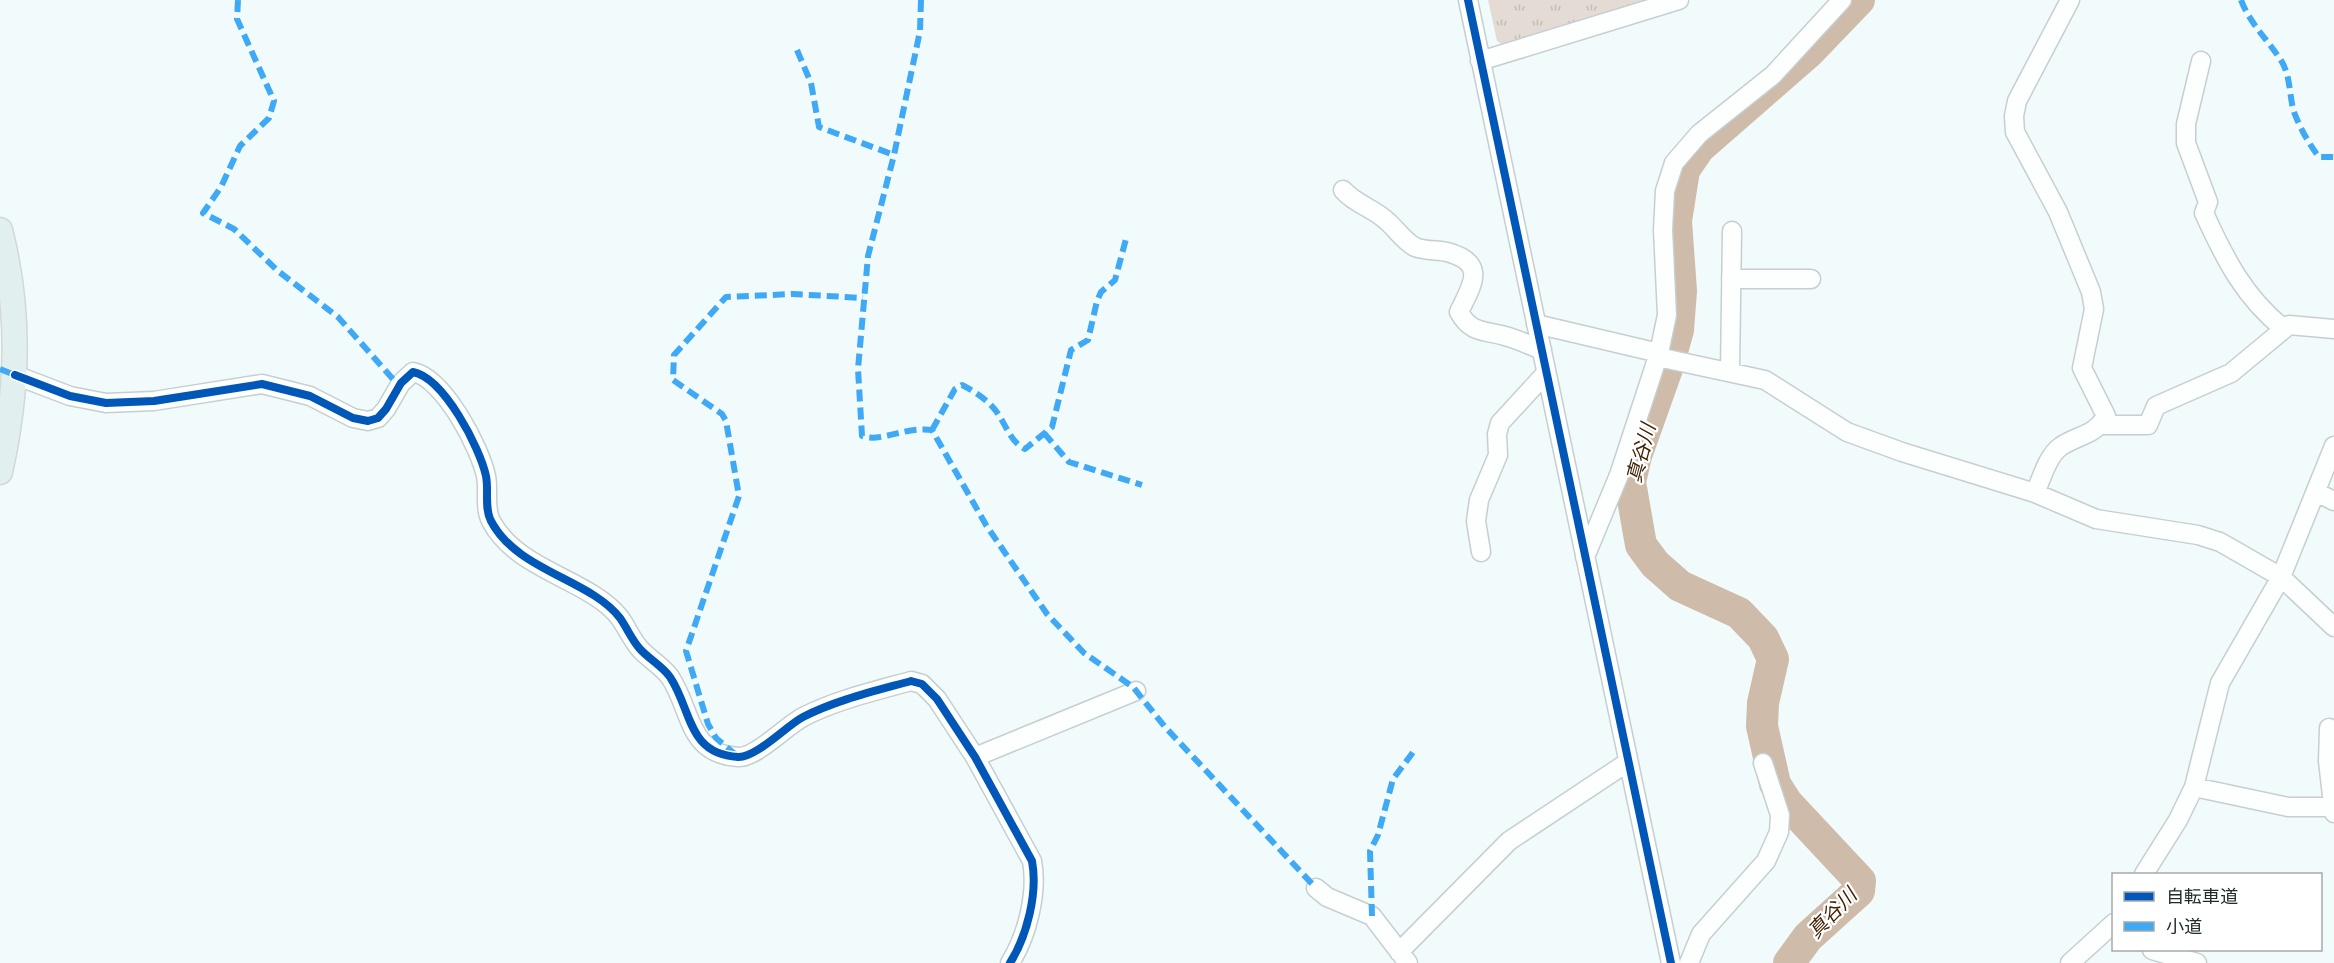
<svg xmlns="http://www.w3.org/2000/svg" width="2334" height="963" font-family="'Public Sans','Noto Sans JP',sans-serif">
  <defs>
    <pattern id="park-tufts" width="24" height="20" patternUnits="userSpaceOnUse" patternTransform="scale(1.5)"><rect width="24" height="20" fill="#e4dcd4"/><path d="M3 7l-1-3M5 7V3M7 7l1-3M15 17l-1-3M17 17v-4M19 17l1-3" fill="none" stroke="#c3bdb6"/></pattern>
  </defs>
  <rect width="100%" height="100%" fill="#f2fbfb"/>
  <!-- park -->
  <path fill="url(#park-tufts)" d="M1488,0H1656L1507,47L1497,41Z"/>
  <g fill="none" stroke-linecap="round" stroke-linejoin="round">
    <!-- river -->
    <path stroke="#cfbbaa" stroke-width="32" d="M1789,963L1808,937L1859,891L1860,881L1787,803L1775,784L1762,726L1763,703L1773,659L1763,638L1739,613L1680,586L1655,564L1641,545L1630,482L1636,456L1668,366L1678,330L1681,291L1676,221L1684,170L1699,148L1809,52L1859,0"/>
    <defs>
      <path id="minor" d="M1468,0L1671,963
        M1480,61L1679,0
        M2201,61L2186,124V143L2208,202L2204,213C2225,259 2244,297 2284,329
        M1343,190C1356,205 1374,208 1388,222C1397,230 1404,241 1415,247C1425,251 1437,250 1447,252C1488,263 1472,285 1459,312C1471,334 1485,330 1505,336C1517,339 1529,345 1542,350
        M1731,279H1811
        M1536,324L1659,353
        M1658,357L1765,380L1847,432L1902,452L2035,493L2096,519L2198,535L2220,542L2281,577L2334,627
        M1730,372L1732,231
        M15,375L70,396L106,403L154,401L262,384L310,396L353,418L368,421L378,418L386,409L401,383L413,372C444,378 480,448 486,476C489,491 484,508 491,521C517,571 590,579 620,618C627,628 632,640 640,649C649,659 662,666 670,677C692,710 687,754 738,757C756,758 786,726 803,717C836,700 875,691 911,681L922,684L937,699L975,757L1032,861C1038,893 1027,936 1010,963
        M2101,425H2148L2156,406L2231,373L2289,325L2334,329
        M2316,492L2334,501
        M2035,493C2042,478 2047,457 2060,447C2077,435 2095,436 2106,416L2082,368L2094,309L2091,292L2058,212L2015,132L2014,116L2017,101L2070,0
        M1481,552L1476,521L1479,500L1498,455L1497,434L1500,423L1546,373
        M1585,557L1619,475L1659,353L1667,315L1663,230L1665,191L1674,163L1699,134L1773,75L1842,0
        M2329,728L2328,761L2334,813
        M975,757L1136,691
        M2194,787L2288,807H2334
        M2144,874L2178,820L2194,787L2220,683L2281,577L2334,446
        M1316,888L1327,897L1372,916L1408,963
        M2152,950L2197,963
        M1399,952L1509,841L1628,762
        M1689,963L1701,934L1766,861L1779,832L1780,815L1763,763
        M2070,963L2114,923"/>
      <path id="major" d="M0,230C21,312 18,391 0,472"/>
    </defs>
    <!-- minor casing -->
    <use href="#minor" stroke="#c6cfcf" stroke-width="21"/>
    <!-- major casing -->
    <use href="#major" stroke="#d2d7d7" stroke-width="27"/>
    <!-- minor -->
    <use href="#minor" stroke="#fdfefe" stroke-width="18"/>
    <!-- major -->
    <use href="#major" stroke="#e1efef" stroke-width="24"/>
    <!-- quiet -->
    <path stroke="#3fa9f5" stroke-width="6" stroke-dasharray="12 6" stroke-linecap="butt" d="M238,0L237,19L274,101L269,118L240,146L221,187L203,213L234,229L278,271L338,317L399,386
      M921,0L920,31L894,155L868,256L858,369L862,436C880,443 906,426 932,430L986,525L1047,614L1084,653L1133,687L1165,727L1316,888
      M2241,0C2250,24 2269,41 2282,62C2291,78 2289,96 2294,112C2300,128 2309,144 2319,157H2334
      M797,50L811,83L819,127L894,155
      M0,369L15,375
      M932,430L955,389L962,385C974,391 988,400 996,411C1006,424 1010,442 1025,449L1052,427L1071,350L1088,340L1097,301L1101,292L1115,280L1126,239
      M1044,433L1069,462L1142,485
      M736,755L716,738L708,724L686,651L739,496L726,421L722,414L673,380L674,355L726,297L793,294L863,298
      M1372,916L1370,851L1378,835L1393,779L1414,751"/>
    <defs>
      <path id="cycleway" d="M1468,0L1671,963
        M15,375L70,396L106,403L154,401L262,384L310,396L353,418L368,421L378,418L386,409L401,383L413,372C444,378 480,448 486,476C489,491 484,508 491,521C517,571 590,579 620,618C627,628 632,640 640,649C649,659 662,666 670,677C692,710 687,754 738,757C756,758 786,726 803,717C836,700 875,691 911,681L922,684L937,699L975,757L1032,861C1038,893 1027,936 1010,963"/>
    </defs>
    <!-- cycleway casing -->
    <use href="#cycleway" stroke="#fff" stroke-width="11"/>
    <!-- cycleway -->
    <use href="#cycleway" stroke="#0057b8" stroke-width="8"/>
  </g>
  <g text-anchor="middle" stroke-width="4.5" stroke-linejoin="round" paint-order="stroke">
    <!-- water labels -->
    <g font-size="20" font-style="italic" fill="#432305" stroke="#fff">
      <text transform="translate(1641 453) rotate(-75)" y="7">真谷川</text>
      <text transform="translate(1832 913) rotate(-46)" y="7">真谷川</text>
    </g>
  </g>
  <!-- legend -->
  <rect x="2112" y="873" width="210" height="78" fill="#ffffff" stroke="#a6aaaa" stroke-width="1.5"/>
  <rect x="2124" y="892" width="30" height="9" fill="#0057b8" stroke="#a6aaaa" stroke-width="1.5"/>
  <text x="2166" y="903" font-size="18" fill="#202b2b">自転車道</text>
  <rect x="2124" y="922" width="30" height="9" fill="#3fa9f5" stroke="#a6aaaa" stroke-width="1.5"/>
  <text x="2166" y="933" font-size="18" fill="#202b2b">小道</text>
</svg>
